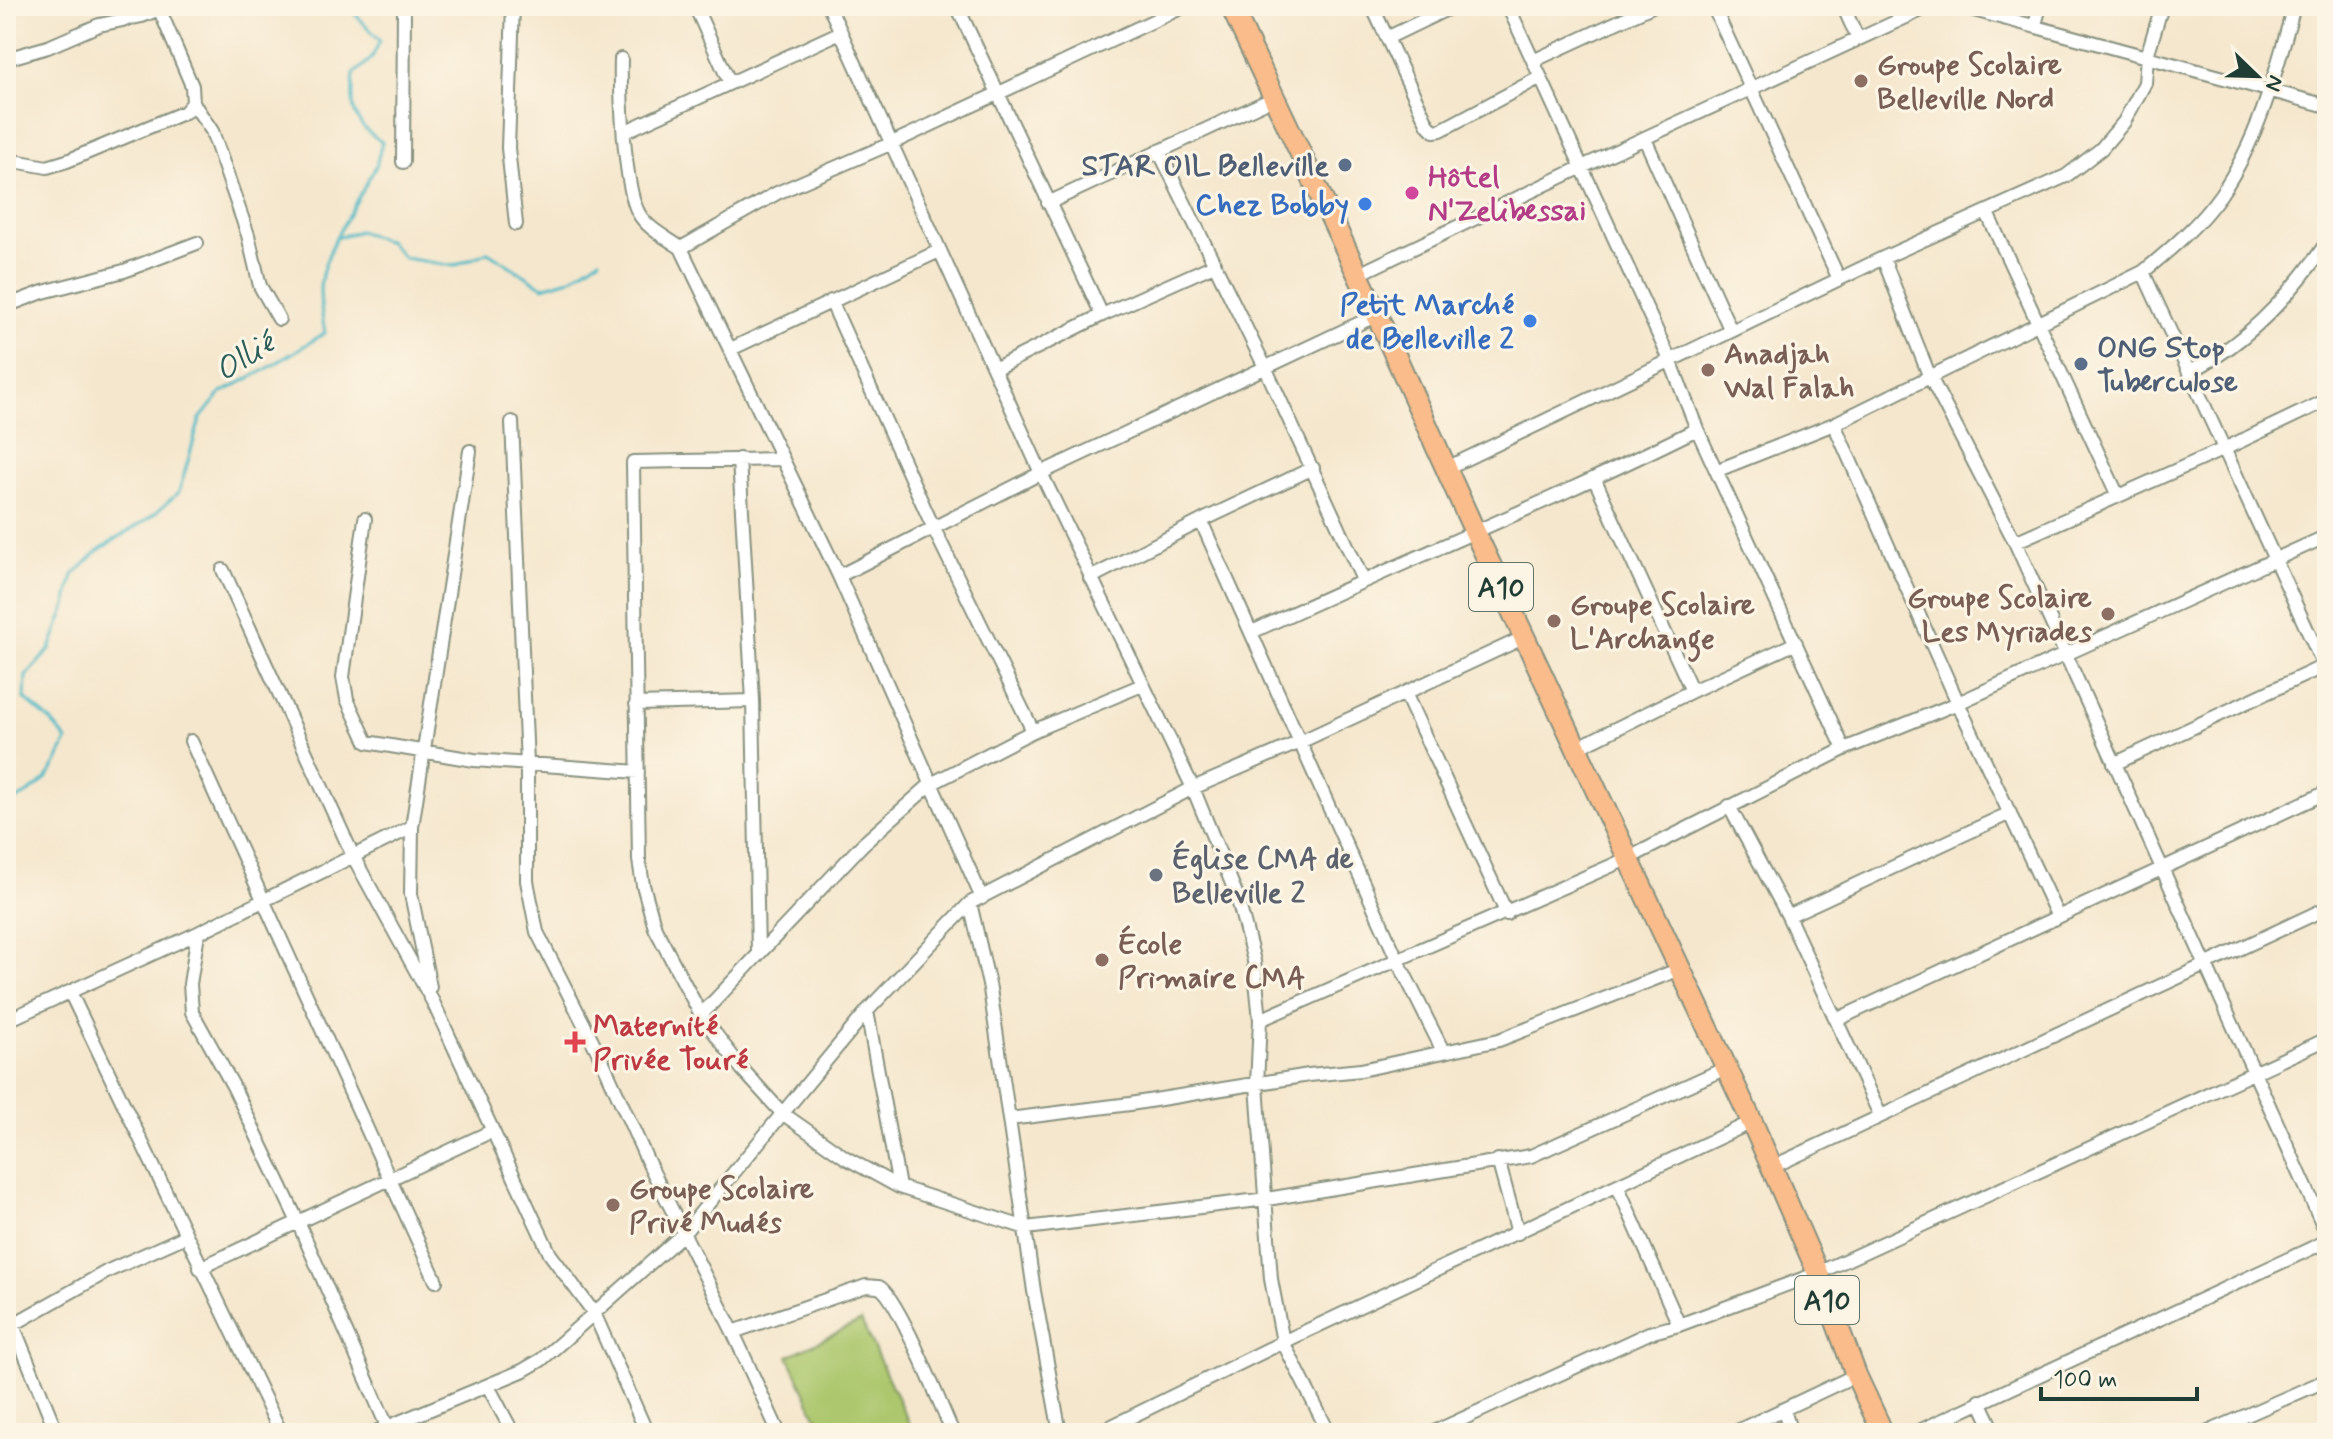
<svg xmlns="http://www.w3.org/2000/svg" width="2333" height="1439" font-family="Mynerve,sans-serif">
  <rect width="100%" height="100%" fill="#fcf5e5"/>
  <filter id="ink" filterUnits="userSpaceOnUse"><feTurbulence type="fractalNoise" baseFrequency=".0125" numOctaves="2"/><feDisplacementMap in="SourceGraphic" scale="16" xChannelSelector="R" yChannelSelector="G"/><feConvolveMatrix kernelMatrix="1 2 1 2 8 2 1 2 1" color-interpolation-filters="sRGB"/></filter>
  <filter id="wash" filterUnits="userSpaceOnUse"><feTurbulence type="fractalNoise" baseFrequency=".006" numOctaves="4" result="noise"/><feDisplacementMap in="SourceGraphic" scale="32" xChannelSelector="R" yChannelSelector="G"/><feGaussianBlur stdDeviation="1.8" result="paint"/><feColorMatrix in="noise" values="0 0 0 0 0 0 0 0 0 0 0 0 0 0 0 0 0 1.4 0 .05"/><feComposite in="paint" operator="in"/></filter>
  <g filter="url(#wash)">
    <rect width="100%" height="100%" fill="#f5e7cd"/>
    <!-- green -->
    <path fill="#acc76d" stroke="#668250" stroke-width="2" d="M861,1321L914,1433H824L788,1356Z"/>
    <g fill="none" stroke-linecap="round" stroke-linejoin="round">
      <!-- stream -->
      <path stroke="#4cb9c6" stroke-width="3" d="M337,236L376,166L382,142C351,122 351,109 354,74L372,58L380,40L347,6
        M6,805C45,785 49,780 67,740L51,721L25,699L26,676L50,649L66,606L73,575L100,549L151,517L179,492L200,419L221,393L265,370L325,333C317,290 317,278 336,238L359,231L389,242L404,258L454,266L488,252L543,287L570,279L600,259"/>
    </g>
  </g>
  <g filter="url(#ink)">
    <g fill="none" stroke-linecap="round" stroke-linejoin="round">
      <defs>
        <path id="minor" d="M513,6L508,148L516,224
          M695,6L729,81
          M829,6L1041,473L1193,788L1237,896L1254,961L1260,1020L1257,1085L1271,1279L1283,1342L1329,1433
          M957,6L1102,315
          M1372,6L1428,125L1434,131L1441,130L1539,78
          M1508,6L1670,360L1697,429L1844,749
          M1713,6L1839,279
          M1843,6L1858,39
          M1959,6L2327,106
          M2035,25L2040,6
          M1387,38L1453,6
          M6,59L48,47L99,25L142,16L167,6
          M621,59C620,91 624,185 638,212C646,228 667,238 681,248L839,576L982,898
          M1533,61L1652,6
          M193,103L212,131L248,235L260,286L279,319
          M624,132L841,32
          M1645,139L1731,331
          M1159,151L1265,367L1363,580
          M403,162L404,6
          M6,164L20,162L47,167L67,161L185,112L193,103L192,86L158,6
          M1048,203L1274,98
          M1987,213L2118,496
          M681,248L777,193L890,144L1185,6
          M1883,258L1929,375L2015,542L2327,1234
          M2143,272L2327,673
          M1357,275L1582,167L1930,6
          M831,301L934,529L1033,731
          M6,306L43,292L124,271L197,243
          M731,349L939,251
          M994,369L1102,315L1214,265
          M2189,372C2246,344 2291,295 2327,242
          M512,422L527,764V881L537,932L602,1060L647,1160L733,1332L779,1433
          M1834,424L1958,703L2058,917
          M739,459L753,701L758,953
          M783,459L633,462L639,860L643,885L655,928L701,1015L742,1069L782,1113L846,1158L899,1187L1026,1228L1267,1199L1531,1156L1726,1068
          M1447,468L1883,258L2066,176L2101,149L2124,122L2145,83L2147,56L2162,6
          M1718,470L1834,424L2143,272C2171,249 2200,224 2221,194C2260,137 2276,71 2294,6
          M1595,480L1692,691
          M365,519L343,677L347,699L367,742L474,760L638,772
          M1201,521L1398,961L1443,1051
          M2015,542L2224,449L2327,400
          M223,570L354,858L433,1002L550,1254L594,1313L647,1433
          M839,576L1041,473L1377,315
          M1090,578L1201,521L1313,468
          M1252,632C1399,563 1551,502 1697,429
          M1405,693L1507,914
          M636,704L753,701
          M191,741L436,1281
          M1577,748L1692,691L1796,643
          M2114,764L2324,666
          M1729,806L1788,916L1880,1115
          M970,903L990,989L1034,1291L1060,1433
          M1788,916L2010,813
          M198,933L190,984L192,1012L233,1086L298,1222L390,1433
          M430,987L411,894L412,827L470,451
          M70,992L281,1433
          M867,1011L899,1187
          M701,1015L862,845L931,784L1033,731L1142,685
          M1260,1020L1629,858L1844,749L1958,703L2327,536
          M1836,1020L2327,792
          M6,1021L198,933L412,827
          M1009,1119L1130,1104L1309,1075L1361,1070L1499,1040L1680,969
          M1498,1160L1518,1233
          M1772,1167L2327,908
          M1618,1187L1679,1325
          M200,1268L492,1131
          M6,1308L57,1433
          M14,1324L108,1271L186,1236
          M733,1332L866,1286C868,1286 877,1287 879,1287C898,1296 942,1409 953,1433
          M488,1386L513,1433
          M1980,1401L1995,1433
          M1784,1410L1791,1433
          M373,1433L522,1371L541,1360L564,1340L684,1233L867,1011L970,903L1193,788L1300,742L1525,637
          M1098,1433L1283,1342L1752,1122
          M1432,1433L1649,1333L1679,1325L1818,1273L2327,1039
          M1733,1433L1856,1375
          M1915,1433L2327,1241
          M2206,1433L2327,1380"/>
        <path id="primary" d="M1231,6L1377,315L1474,530L1752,1122L1818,1273L1856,1375L1883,1433"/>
      </defs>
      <!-- minor casing -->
      <use href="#minor" stroke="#8a9280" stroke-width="16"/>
      <!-- primary casing -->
      <use href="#primary" stroke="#8a9280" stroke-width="24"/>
      <!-- minor -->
      <use href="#minor" stroke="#fff" stroke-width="12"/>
      <!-- primary -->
      <use href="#primary" stroke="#f9bc8a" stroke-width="20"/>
    </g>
  </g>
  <!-- markers -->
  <g fill="#8d6e63" stroke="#fcf5e5" stroke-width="3">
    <circle cx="1861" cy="81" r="8"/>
    <circle cx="1708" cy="370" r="8"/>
    <circle cx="2108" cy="614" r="8"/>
    <circle cx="1554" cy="621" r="8"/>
    <circle cx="1102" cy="960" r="8"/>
    <circle cx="613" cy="1205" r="8"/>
  </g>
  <g fill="#5c6f8a" stroke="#fcf5e5" stroke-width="3">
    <circle cx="1345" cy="165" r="8"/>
    <circle cx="2081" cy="364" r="8"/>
  </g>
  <circle fill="#d1479c" stroke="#fcf5e5" stroke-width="3" cx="1412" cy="193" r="8"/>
  <g fill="#3f7fe0" stroke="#fcf5e5" stroke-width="3">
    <circle cx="1365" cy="204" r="8"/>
    <circle cx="1530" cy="321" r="8"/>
  </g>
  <circle fill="#6b7280" stroke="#fcf5e5" stroke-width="3" cx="1156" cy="875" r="8"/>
  <path fill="#e0444e" stroke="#fcf5e5" stroke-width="3" d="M571 1030h8v8h8v8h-8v8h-8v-8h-8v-8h8z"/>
  <g text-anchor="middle" stroke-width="6" stroke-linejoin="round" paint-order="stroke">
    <!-- shield labels -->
    <g fill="#fcf5e5" stroke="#617469" stroke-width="2">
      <rect x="1469" y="563" width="64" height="48" rx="6"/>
      <rect x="1795" y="1276" width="64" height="48" rx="6"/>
    </g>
    <g font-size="28" font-weight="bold" fill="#1f3d34">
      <text x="1501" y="597">A10</text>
      <text x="1827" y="1310">A10</text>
    </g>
    <!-- education labels -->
    <g font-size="30" font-weight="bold" fill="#785e54" stroke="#fcf5e5" text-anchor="start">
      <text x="1877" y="74">Groupe Scolaire<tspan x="1877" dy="34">Belleville Nord</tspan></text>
      <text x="1724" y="363">Anadjah<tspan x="1724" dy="34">Wal Falah</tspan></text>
      <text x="2092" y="607" text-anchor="end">Groupe Scolaire<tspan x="2092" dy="34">Les Myriades</tspan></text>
      <text x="1570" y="614">Groupe Scolaire<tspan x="1570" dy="34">L'Archange</tspan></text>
      <text x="1118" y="953">École<tspan x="1118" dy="34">Primaire CMA</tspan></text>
      <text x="629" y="1198">Groupe Scolaire<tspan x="629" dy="34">Privé Mudés</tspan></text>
    </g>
    <!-- service labels -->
    <g font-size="30" font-weight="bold" fill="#4e5e75" stroke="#fcf5e5" text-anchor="end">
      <text x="1329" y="175">STAR OIL Belleville</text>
      <text x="2097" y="357" text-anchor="start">ONG Stop<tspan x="2097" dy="34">Tuberculose</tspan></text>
    </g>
    <!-- hotel labels -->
    <g font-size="30" font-weight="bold" fill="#b23c85" stroke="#fcf5e5" text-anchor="start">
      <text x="1428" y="186">Hôtel<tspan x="1428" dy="34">N'Zelibessai</tspan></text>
    </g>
    <!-- shop labels -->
    <g font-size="30" font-weight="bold" fill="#366cbe" stroke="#fcf5e5" text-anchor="end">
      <text x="1349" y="214">Chez Bobby</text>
      <text x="1514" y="314">Petit Marché<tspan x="1514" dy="34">de Belleville 2</tspan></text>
    </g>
    <!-- worship labels -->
    <g font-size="30" font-weight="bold" fill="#5b616d" stroke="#fcf5e5" text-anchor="start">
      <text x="1172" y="868">Église CMA de<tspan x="1172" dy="34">Belleville 2</tspan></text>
    </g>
    <!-- health labels -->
    <g font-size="30" font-weight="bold" fill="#be3a42" stroke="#fcf5e5" text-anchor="start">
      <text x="593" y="1035">Maternité<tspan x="593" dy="34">Privée Touré</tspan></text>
    </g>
    <!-- water labels -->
    <g font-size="32" font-style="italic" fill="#2a5c58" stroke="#fcf5e5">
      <text transform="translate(244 356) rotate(-32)" y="11">Ollié</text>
    </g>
  </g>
  <!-- margin -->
  <rect width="2333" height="1439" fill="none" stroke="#fcf5e5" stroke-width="32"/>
  <!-- north arrow -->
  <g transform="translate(2257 76) rotate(113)" stroke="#fcf5e5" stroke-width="6" paint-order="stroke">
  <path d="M0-6L14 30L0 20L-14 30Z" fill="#1f3d34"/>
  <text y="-12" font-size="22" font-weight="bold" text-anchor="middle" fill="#1f3d34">N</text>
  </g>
  <!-- scale -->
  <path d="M2041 1387v12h156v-12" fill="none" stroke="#1f3d34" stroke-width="4"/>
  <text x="2053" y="1387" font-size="24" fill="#1f3d34" stroke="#fcf5e5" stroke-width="6" paint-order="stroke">100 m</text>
</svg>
